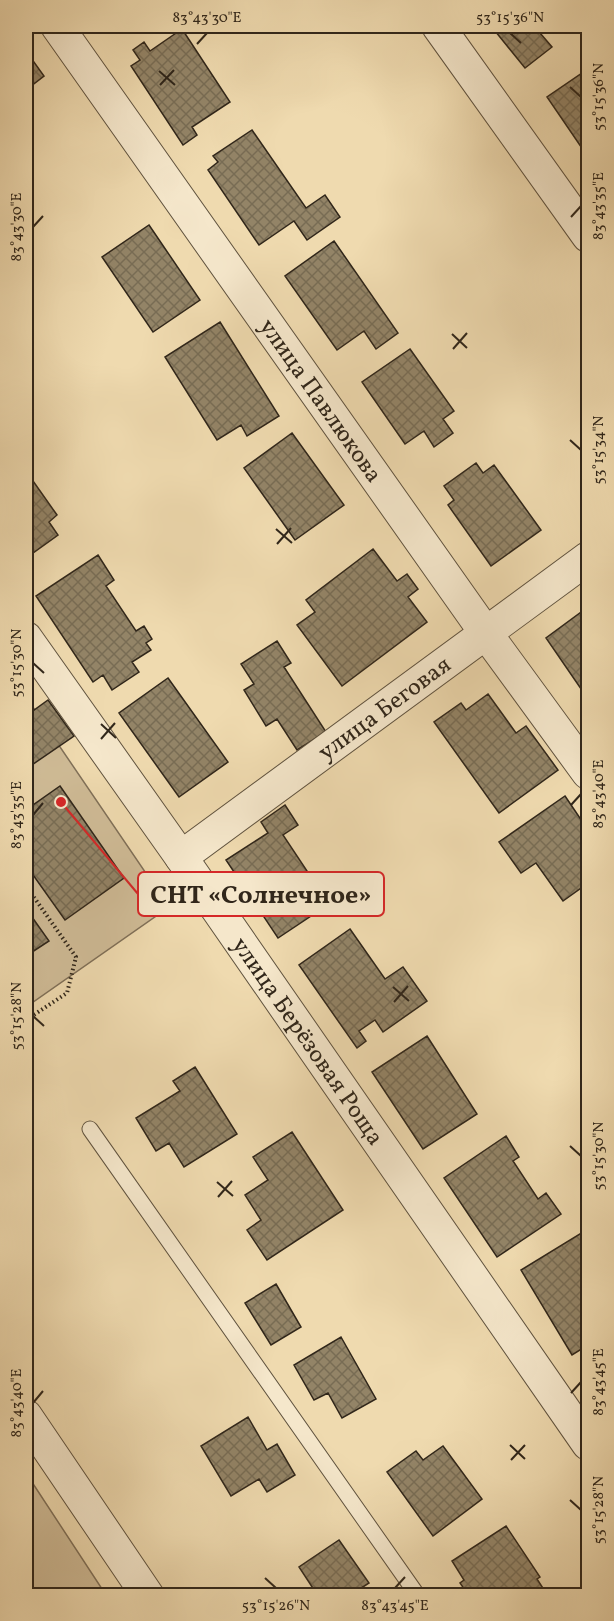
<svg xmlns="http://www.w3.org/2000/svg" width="614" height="1621" font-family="Vollkorn,serif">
  <defs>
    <pattern id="building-cross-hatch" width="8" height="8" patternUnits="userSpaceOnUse" patternTransform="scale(1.5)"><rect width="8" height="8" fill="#938467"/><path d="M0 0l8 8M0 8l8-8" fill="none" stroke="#786c54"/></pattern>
  </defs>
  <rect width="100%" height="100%" fill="#efdaaf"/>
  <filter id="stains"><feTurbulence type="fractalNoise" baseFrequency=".00333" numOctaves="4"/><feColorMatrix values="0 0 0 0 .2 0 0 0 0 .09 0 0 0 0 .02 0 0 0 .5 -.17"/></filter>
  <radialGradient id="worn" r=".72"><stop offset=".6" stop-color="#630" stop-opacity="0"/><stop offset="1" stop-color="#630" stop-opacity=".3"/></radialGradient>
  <!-- garden -->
  <path fill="#cfbb96" stroke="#807058" stroke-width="1.5" d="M26,697L169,907L26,1007Z
    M26,1473L106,1595H26Z"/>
  <!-- building -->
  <path fill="url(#building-cross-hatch)" stroke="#30261a" stroke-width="1.5" d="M491,26H534L552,47L525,68Z
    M182,29L230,102L192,127L197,135L183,145L131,66L140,60L133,50L144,42L150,51Z
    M26,51L44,76L26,90Z
    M588,69V157L547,97Z
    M252,130L306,208L325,195L340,217L307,240L294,221L259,245L208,170L218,162L213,156Z
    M149,225L200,300L153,332L102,257Z
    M334,241L398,333L376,349L364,331L337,350L285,276Z
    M220,322L279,416L247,436L241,425L217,440L165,357Z
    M410,349L454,411L443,419L453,433L434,447L424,431L405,444L362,382Z
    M292,433L344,505L295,540L244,468Z
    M476,463L483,473L494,465L541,530L491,566L448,505L454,500L444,486Z
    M26,471L57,515L49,522L58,535L26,558Z
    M373,549L397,581L407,574L418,589L408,597L427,622L342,686L297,625L315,612L306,600Z
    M98,555L114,580L106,586L136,631L144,626L152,639L146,643L151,650L132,662L139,672L112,690L103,675L93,682L36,596Z
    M588,607V699L546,638Z
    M277,641L291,663L284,667L326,732L297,750L277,719L266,726L244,690L254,684L241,664Z
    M168,678L228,762L179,797L119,713Z
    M488,694L516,733L526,726L558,770L499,813L434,722L461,703L466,710Z
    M48,700L74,736L26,769V716Z
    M60,786L124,878L65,920L26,865V810Z
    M565,796L588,830V883L563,901L536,863L521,873L499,842Z
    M285,805L298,825L283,835L329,904L278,938L226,860L268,833L261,822Z
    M32,917L49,941L26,956V922Z
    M350,929L385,979L403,967L427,1001L383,1032L375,1020L359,1031L366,1041L357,1048L299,965Z
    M427,1036L477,1114L423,1149L372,1072Z
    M195,1067L237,1134L184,1167L169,1143L156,1151L136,1118L180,1091L173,1081Z
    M292,1132L343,1210L267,1260L247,1230L261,1220L245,1195L268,1180L253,1157Z
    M506,1136L519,1157L513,1161L538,1199L546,1193L561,1214L497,1257L444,1178Z
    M583,1232L588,1242V1345L572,1355L521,1270Z
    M276,1284L301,1327L271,1345L245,1303Z
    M341,1337L376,1399L342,1418L328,1393L314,1400L294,1365Z
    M248,1417L267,1450L277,1444L295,1475L267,1492L259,1479L231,1496L201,1446Z
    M443,1446L482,1499L433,1536L387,1472L416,1451L423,1460Z
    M506,1526L540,1577L537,1579L548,1596H469L460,1583L464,1580L452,1561Z
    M339,1540L369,1583L355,1592L358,1596H318L299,1567Z"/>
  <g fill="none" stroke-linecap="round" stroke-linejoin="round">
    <defs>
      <path id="service" d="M90,1129L418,1596"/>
      <g id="minor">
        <path id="s1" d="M57,26L485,632L588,773"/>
        <path d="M438,26L588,236"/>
        <path id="s2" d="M26,638L181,857L588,1444"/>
        <path id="s3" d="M181,857L588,558"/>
        <path d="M26,1416L148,1596"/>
      </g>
    </defs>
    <!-- service casing -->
    <use href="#service" stroke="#60533f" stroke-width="17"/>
    <!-- minor casing -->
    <use href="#minor" stroke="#60533f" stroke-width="34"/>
    <!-- path -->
    <path stroke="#30261a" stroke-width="4" stroke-dasharray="1.5 3" stroke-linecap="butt" d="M26,886L76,957L67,993L26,1020"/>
    <!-- service -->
    <use href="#service" stroke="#f5e7cb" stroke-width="15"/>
    <!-- minor -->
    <use href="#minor" stroke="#f5e7cb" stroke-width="32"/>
  </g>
  <!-- ticks -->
  <path fill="none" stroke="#30261a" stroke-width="2" d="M510,33L521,43M197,44L207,33M159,71L175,85M160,85L174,70M570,87L581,97M571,217L581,206M33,227L43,216M452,334L467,348M453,349L467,333M570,440L581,450M276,529L292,543M277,544L291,528M33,663L44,673M101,724L116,738M101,739L115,723M571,805L581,794M33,815L43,803M393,987L409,1001M394,1002L408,986M33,1016L44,1026M570,1146L581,1156M217,1182L233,1196M218,1197L232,1181M571,1393L581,1382M33,1403L43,1391M510,1445L525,1459M511,1460L525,1445M570,1500L581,1510M265,1578L276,1588M395,1588L405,1577"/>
  <g text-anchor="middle" stroke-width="4.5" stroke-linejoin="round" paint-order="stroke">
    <!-- street labels -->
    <g font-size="24" fill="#30261a" stroke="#f5e7cb">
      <text dy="8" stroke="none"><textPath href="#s1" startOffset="458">улица Павлюкова</textPath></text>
      <text dy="8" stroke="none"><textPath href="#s3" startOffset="252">улица Беговая</textPath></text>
      <text dy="8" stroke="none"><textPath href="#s2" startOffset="492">улица Берёзовая Роща</textPath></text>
    </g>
  </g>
  <!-- callouts -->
  <path fill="none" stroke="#d62828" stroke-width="2" d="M61 802L138 894"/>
  <circle fill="#d62828" stroke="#f5e7cb" stroke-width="2" cx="61" cy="802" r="6"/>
  <rect fill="#f5e7cb" stroke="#d62828" stroke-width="2" x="138" y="872" width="246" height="44" rx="6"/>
  <g font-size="26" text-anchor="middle" font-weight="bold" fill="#30261a">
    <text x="261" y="903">СНТ «Солнечное»</text>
  </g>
  <!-- margin -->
  <rect width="614" height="1621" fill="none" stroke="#efdaaf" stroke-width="66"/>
  <rect x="33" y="33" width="548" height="1555" fill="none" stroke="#30261a" stroke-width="2"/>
  <g font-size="15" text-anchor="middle" fill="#30261a">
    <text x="207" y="22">83°43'30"E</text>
    <text x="510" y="22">53°15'36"N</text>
    <text transform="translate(598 97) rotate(-90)" y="5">53°15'36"N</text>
    <text transform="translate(598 206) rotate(-90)" y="5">83°43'35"E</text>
    <text transform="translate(16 227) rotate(-90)" y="5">83°43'30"E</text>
    <text transform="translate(598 450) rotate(-90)" y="5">53°15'34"N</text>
    <text transform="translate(16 663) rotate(-90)" y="5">53°15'30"N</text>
    <text transform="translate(598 794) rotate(-90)" y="5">83°43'40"E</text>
    <text transform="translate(16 815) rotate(-90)" y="5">83°43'35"E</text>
    <text transform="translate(16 1016) rotate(-90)" y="5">53°15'28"N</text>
    <text transform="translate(598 1156) rotate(-90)" y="5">53°15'30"N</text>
    <text transform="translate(598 1382) rotate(-90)" y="5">83°43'45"E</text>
    <text transform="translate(16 1403) rotate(-90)" y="5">83°43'40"E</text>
    <text transform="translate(598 1510) rotate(-90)" y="5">53°15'28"N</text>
    <text x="276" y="1610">53°15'26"N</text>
    <text x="395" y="1610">83°43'45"E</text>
  </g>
  <rect width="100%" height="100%" filter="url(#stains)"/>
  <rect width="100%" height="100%" fill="url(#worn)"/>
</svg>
